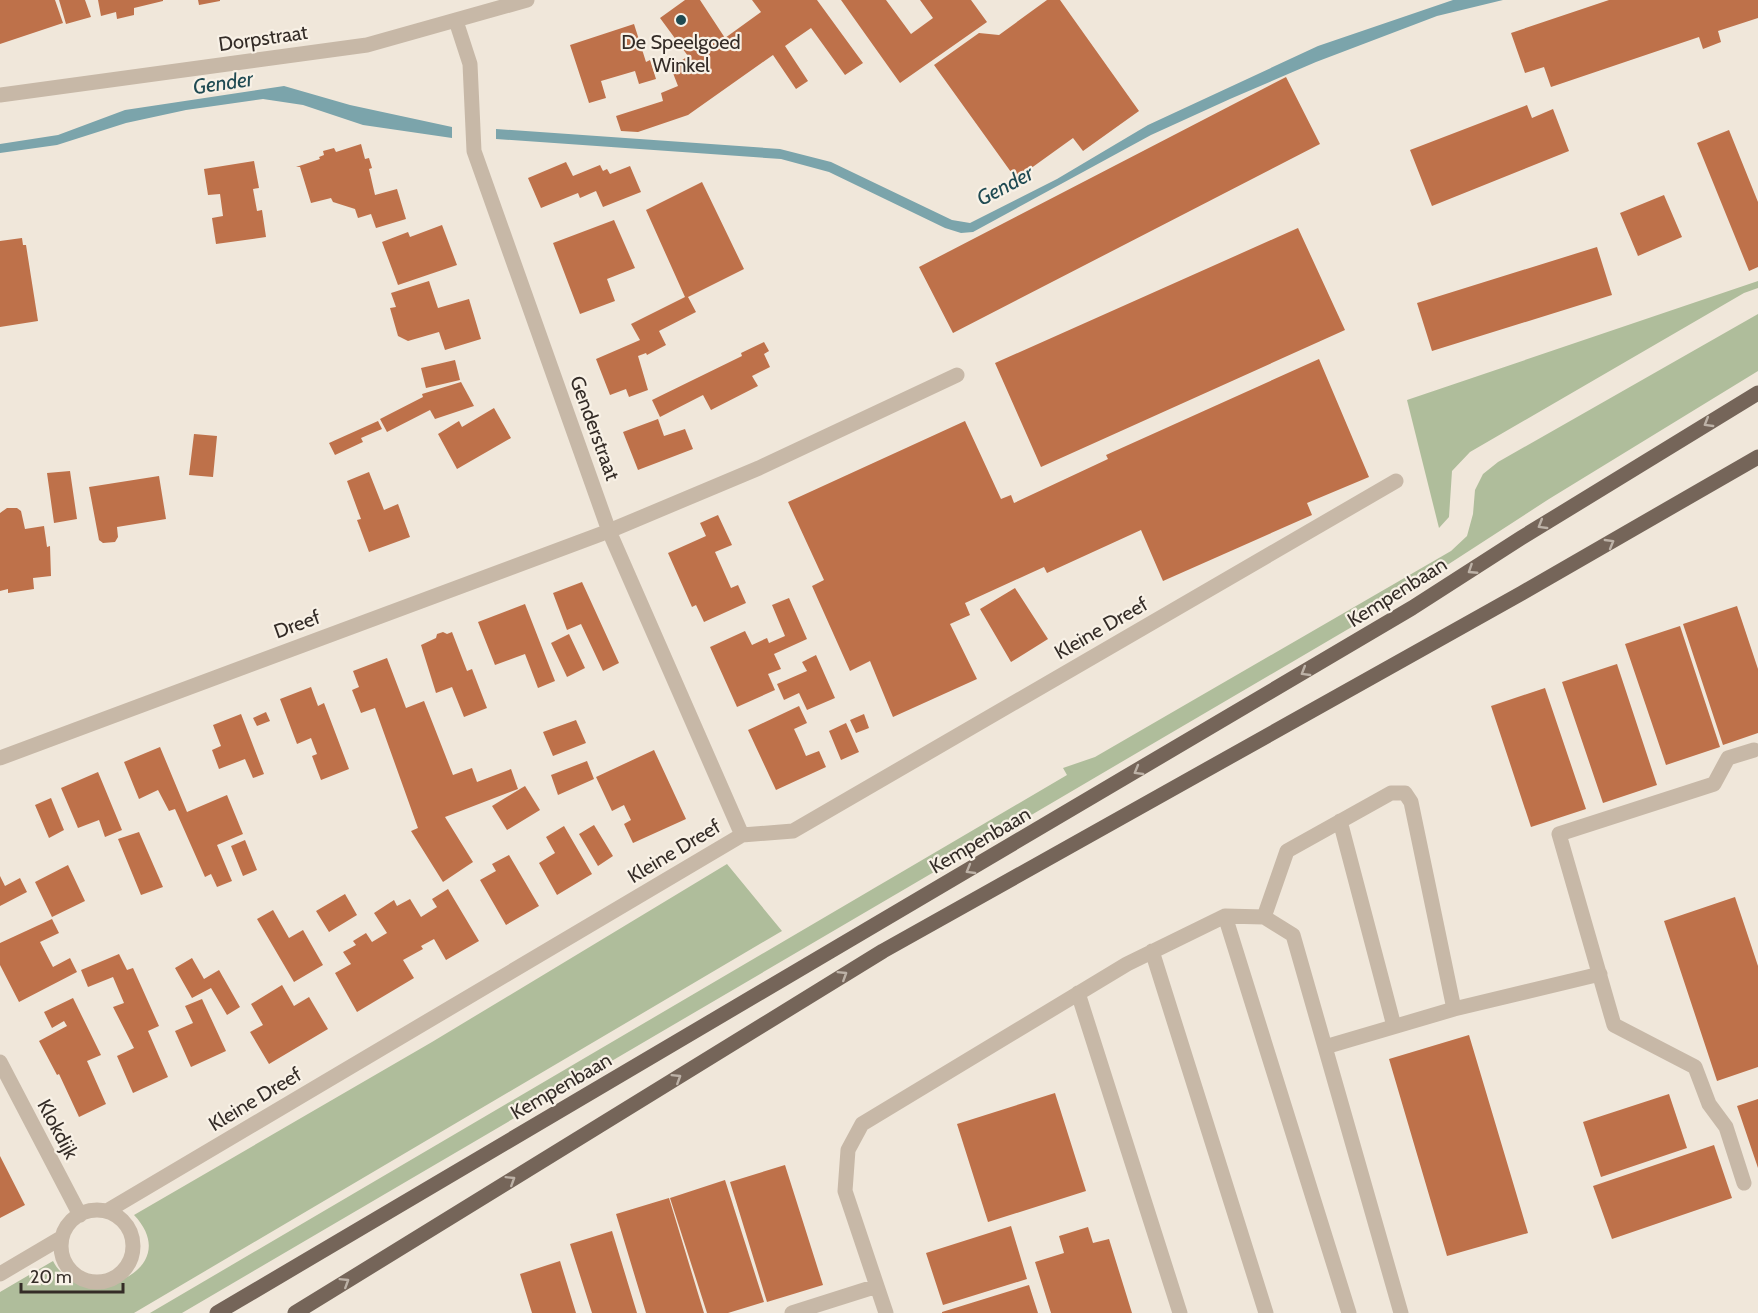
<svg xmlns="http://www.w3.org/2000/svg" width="1758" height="1313" font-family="Cabin,sans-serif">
  <rect width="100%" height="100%" fill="#f0e7da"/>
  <!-- green -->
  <path fill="#afbd9b" d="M1758,281V288L1744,293L1470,452L1452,471L1449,517L1439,528L1407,400Z
    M1758,314V371L1549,499L1350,628L182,1313H150L1067,775L1063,768L1095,757L1451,551L1467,536L1473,514L1475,490L1483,474L1498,462Z
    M727,864L782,931L134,1313H0V1292L53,1261C79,1313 188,1272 134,1215L432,1042Z"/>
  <!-- water -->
  <path fill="#7ba4ab" d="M1453,0H1503L1437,16L1316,62L1230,99L1151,135L973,232L961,233L945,228L829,172L781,159L496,139V129L780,149L831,162L952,220L970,223L1057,179L1148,125L1318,46Z
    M284,86L350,105L452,127V138L363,125L303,105L263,99L186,110L126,123L57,145L0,153V144L58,135L125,110Z"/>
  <!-- building -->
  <path fill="#be714a" d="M0,0H55L63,23L0,44Z
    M59,0H85L91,17L66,24Z
    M98,0H163V1L134,8V15L117,19L116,12L101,16Z
    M198,0H220V1L199,5Z
    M685,0H700L725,38L761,12L752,0H817L863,63L845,75L811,28L785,46L808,81L796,89L773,55L688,115L638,132L621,131L616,116L663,101L661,93L678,86L671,68L688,56L660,18Z
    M841,0H886L911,34L933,18L920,0H971L987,22L900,83Z
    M1047,0H1060L1139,111L1083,151L1073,138L1016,179L934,65L979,33L999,35Z
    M1609,0H1758V18L1718,31L1721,42L1703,49L1699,37L1551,87L1544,67L1525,73L1511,33Z
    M634,24L646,62L650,60L656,79L639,84L635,71L601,81L606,98L589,103L570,45Z
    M1286,77L1320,144L953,333L919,267Z
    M1527,105L1532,118L1553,109L1569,151L1432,206L1410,150Z
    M1729,130L1758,202V267L1749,271L1697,143Z
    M361,144L365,159L369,158L372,168L369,169L375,195L397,189L406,219L376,228L371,214L358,218L355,209L333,202L331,198L311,203L300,167H296L320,159L319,157L324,155L323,151L334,148L336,152Z
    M254,161L259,188L253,189L257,211L262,210L266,237L216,244L212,218L223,216L220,194L208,195L204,169Z
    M566,162L573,176L600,165L603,171L607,169L610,174L630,166L641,192L603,207L596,191L580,198L578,193L541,208L528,178Z
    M702,182L744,269L688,297L696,312L659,331L666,345L647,355L646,353L638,356L648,390L629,397L626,389L610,395L596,359L640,340L631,324L685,297L646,210Z
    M1664,195L1682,237L1638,256L1620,213Z
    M614,220L635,268L607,279L615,301L580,314L553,243Z
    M442,225L457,265L398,285L382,242L408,232L410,237Z
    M1298,228L1345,330L1041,467L995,363Z
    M22,238L23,245H26L38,321L0,327V241Z
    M1597,247L1612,295L1432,351L1417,303Z
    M429,281L438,308L469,299L481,339L445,350L439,332L408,341L398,336L390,308L396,307L391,293Z
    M764,342L769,351L764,354L770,367L752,376L758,386L711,410L703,395L660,417L652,400L742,356L741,353Z
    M1319,359L1369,477L1307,503L1312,515L1163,581L1141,530L1047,573L1044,567L965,603L970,615L950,624L977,679L893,717L870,661L850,671L812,586L824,580L788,502L965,421L1001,499L1011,495L1014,503L1108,459L1106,455Z
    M455,360L460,380L426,388L421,368Z
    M461,382L474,406L435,419L430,410L387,432L380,419L423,397L422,394Z
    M494,408L511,438L457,469L438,434L459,421L462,427Z
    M658,419L664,436L685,429L693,449L638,470L623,432Z
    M378,421L382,429L361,438L363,442L335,455L329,443Z
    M194,434L217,436L213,477L189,475Z
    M70,471L77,519L54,523L47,473Z
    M369,472L384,510L398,504L410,537L369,552L357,520L361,519L347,481Z
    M159,476L166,519L117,527L118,537L115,542L103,543L99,540L89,487Z
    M7,508H17L21,511L25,529L44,526L47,547L50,546L51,576L33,578L34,589L8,593V589L0,591V513Z
    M718,515L732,545L715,552L731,588L738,585L746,603L704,622L696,605L692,607L668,553L706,536L700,523Z
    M582,582L619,663L603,671L581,624L567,630L553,593Z
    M1015,588L1048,639L1011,662L980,609Z
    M789,598L807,639L774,654L781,669L768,674L775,690L737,707L710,647L745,631L752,645L767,638L769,643L785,636L772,605Z
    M525,604L555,681L538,688L525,654L495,665L478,622Z
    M1737,606L1758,669V733L1723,745L1683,624Z
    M1680,626L1720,747L1666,765L1625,644Z
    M443,632L447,634L452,632L467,671L472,669L487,708L464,717L452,687L436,693L421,645L436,638L437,634Z
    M569,634L585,668L567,677L551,643Z
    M816,655L835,698L807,710L799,693L784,700L777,684L807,671L802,662Z
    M387,658L406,708L424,701L453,775L472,768L477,782L511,769L518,789L445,817L473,862L443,882L411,831L418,828L375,708L361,713L352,690L359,687L353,671Z
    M1617,664L1657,785L1603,803L1562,682Z
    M311,687L318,706L324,703L349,769L321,780L312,756L317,754L311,738L297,744L280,699Z
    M1545,688L1586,809L1531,827L1491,706Z
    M799,706L807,723L794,729L800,742L806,756L819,751L826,767L776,790L748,730Z
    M266,712L270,721L257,726L253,718Z
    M241,714L264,774L253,778L245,759L219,769L212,750L221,746L213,725Z
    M864,714L869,728L856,733L850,720Z
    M576,720L586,743L553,756L543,732Z
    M846,723L859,752L841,760L829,731Z
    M160,747L187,812L227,795L243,834L217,845L232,881L217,887L211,874L205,877L175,809L169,811L158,790L139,799L124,762Z
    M654,750L686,819L633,843L624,824L631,820L624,805L612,811L596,777Z
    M587,761L594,779L558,795L551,775Z
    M98,772L122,830L105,837L99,820L78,828L61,788Z
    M525,786L540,810L507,830L492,806Z
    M51,798L64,830L49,838L35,805Z
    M594,825L613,856L598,866L579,834Z
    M564,826L592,874L557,895L539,863L555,853L546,837Z
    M139,832L163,887L141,895L118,839Z
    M245,840L257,870L243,876L231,846Z
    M509,855L539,906L506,925L480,880L496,871L492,864Z
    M68,865L85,901L52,917L35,882Z
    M0,876L5,886L20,878L27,892L0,906Z
    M448,889L479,941L446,960L434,939L421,946L423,949L403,960L414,978L357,1012L335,973L351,964L343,952L356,945L353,941L366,933L372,942L387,933L374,913L394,900L397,906L410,899L421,917L437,907L432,899Z
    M345,894L357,915L329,932L316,911Z
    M1735,897L1758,966V1067L1717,1081L1664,921Z
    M273,910L289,938L303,930L323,965L294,982L257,919Z
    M52,919L59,933L40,942L53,967L70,958L77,972L19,1002L0,965V943Z
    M119,954L127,970L133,968L159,1026L148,1031L168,1077L133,1093L117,1056L134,1048L113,1007L124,1003L113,977L88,987L81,970Z
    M192,958L204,979L219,970L240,1007L227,1015L211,988L192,998L175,968Z
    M282,985L294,1006L309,997L328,1029L269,1064L250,1032L263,1025L251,1004Z
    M73,998L101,1055L87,1061L106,1104L79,1117L59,1074L57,1075L39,1041L67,1026L64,1021L52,1028L44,1012Z
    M202,999L226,1051L191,1067L175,1031L193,1023L185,1006Z
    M1469,1035L1528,1233L1447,1256L1389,1059Z
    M1055,1093L1086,1191L988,1222L957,1124Z
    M1669,1094L1687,1148L1601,1177L1583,1122Z
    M1758,1099V1168L1737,1106Z
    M1714,1145L1732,1198L1612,1239L1593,1186Z
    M0,1156L25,1205L0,1218Z
    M785,1165L823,1285L767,1302L730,1182Z
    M725,1180L764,1302L728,1313H707L670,1198Z
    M669,1198L704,1313H646L616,1214Z
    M1011,1226L1027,1279L943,1305L926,1253Z
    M1088,1227L1093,1243L1109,1239L1132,1313H1051L1035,1262L1064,1253L1059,1236Z
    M612,1231L637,1313H592L570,1244Z
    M560,1261L576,1313H532L520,1274Z
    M1029,1285L1038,1313H942V1312Z"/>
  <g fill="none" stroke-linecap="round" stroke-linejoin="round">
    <!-- minor -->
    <path stroke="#c7b8a7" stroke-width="15" d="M456,21L470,64L474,151L609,531L742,835
      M0,95L367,45L527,0
      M0,758L609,531L759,468L957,375
      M1340,821L1394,1026
      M1225,916L1349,1313
      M1264,917L1287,851L1391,793H1405L1411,802L1454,1009
      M1152,951L1266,1313
      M1078,993L1180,1313
      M1325,1047L1454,1009L1600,974
      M0,1062L80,1215
      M1744,1183L1726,1127L1709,1104L1695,1067L1614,1025L1559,834L1714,784L1728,758L1754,750
      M61 1246a36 36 0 1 1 72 0a36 36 0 1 1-72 0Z
      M107,1211L742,835L793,831L1396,481
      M0,1274L61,1238
      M792,1313L877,1286
      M886,1313L845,1191L848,1150L862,1124L1127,964L1225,916L1264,917L1293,935L1401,1313"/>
    <!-- major -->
    <path stroke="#756559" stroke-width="15" d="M217,1313L1412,608L1521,538L1758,393
      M295,1313L883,951L1522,593L1758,457"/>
  </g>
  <!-- one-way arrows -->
  <defs><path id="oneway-chevron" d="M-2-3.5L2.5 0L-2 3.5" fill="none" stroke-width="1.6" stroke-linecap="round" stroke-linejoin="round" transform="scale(1.5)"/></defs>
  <g stroke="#bdb2a7">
    <use href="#oneway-chevron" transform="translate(1708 423) rotate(149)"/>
    <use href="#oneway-chevron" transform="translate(1542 525) rotate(149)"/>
    <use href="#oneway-chevron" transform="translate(1610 543) rotate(-30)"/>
    <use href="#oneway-chevron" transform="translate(1472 570) rotate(147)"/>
    <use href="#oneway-chevron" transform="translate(1305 672) rotate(149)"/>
    <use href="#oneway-chevron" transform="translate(1138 771) rotate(150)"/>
    <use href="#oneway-chevron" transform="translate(970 870) rotate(150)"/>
    <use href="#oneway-chevron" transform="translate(843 975) rotate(-32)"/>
    <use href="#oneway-chevron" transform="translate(677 1078) rotate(-32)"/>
    <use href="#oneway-chevron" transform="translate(511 1180) rotate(-32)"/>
    <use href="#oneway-chevron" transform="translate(345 1282) rotate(-32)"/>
  </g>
  <!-- markers -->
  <circle fill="#1f4a52" stroke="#f8f1e6" stroke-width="2" cx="681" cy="20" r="6"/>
  <g text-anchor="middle" stroke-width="4.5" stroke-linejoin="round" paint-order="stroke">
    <!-- street labels -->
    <g font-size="20" fill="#342c27" stroke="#f8f1e6">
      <text transform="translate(263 38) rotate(-8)" y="7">Dorpstraat</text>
      <text transform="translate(595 428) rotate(70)" y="7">Genderstraat</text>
      <text transform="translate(1397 592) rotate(-32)" y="7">Kempenbaan</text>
      <text transform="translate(297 624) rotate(-20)" y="7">Dreef</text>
      <text transform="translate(1101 628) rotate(-30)" y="7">Kleine Dreef</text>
      <text transform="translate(980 840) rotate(-30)" y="7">Kempenbaan</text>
      <text transform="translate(674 851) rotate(-31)" y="7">Kleine Dreef</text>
      <text transform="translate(561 1086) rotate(-30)" y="7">Kempenbaan</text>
      <text transform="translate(255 1099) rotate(-31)" y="7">Kleine Dreef</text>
      <text transform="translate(58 1129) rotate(62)" y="7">Klokdijk</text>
    </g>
    <!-- poi labels -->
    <g font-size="20" fill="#342c27" stroke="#f8f1e6">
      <text x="681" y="49">De Speelgoed<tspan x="681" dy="23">Winkel</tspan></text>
    </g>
    <!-- water labels -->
    <g font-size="21" font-style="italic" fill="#1f4a52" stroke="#f8f1e6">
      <text transform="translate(223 83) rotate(-8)" y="7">Gender</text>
      <text transform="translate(1005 186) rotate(-28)" y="7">Gender</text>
    </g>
  </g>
  <!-- scale -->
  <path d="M21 1283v9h102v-9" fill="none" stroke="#342c27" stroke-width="3"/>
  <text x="30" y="1283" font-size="18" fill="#342c27" stroke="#f8f1e6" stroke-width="4.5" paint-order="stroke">20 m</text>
</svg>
